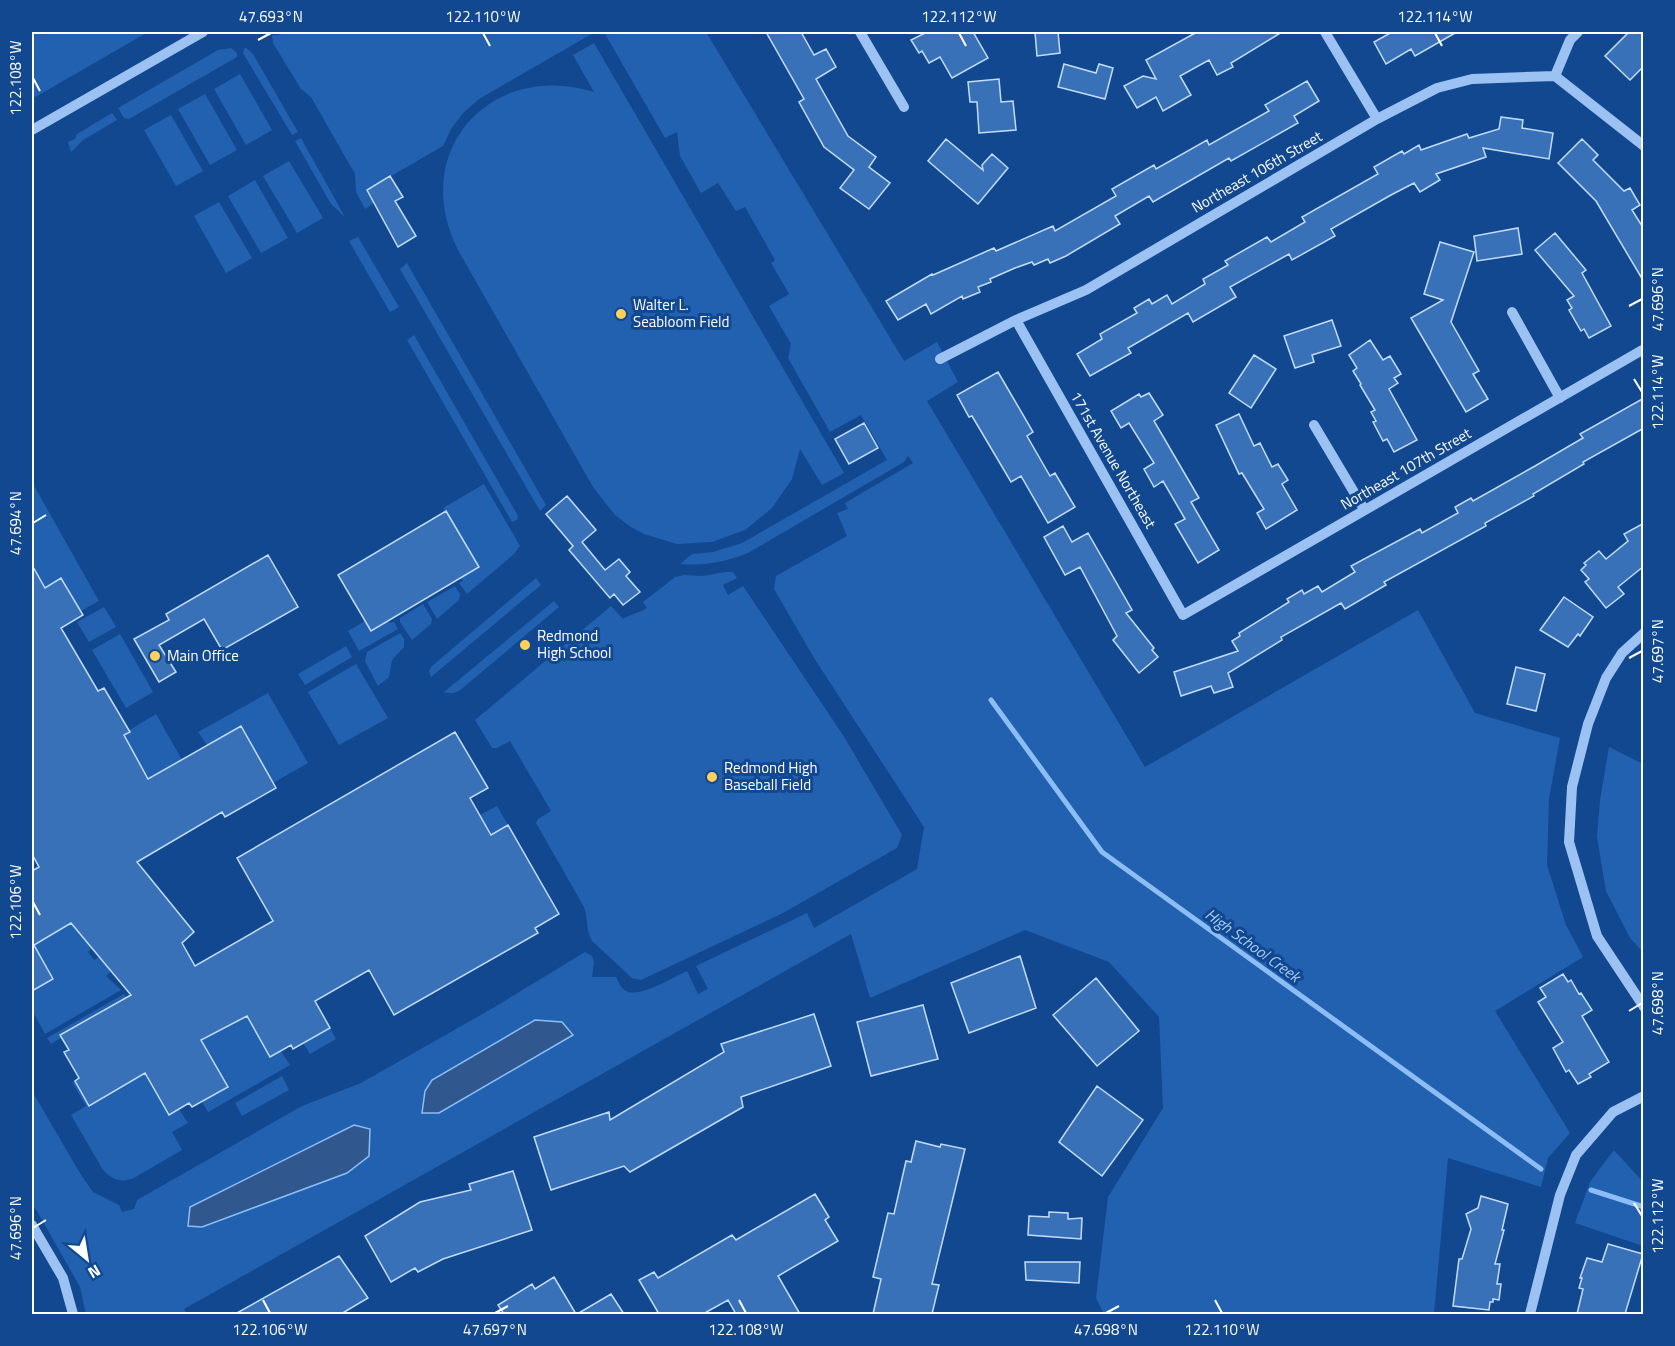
<svg xmlns="http://www.w3.org/2000/svg" width="1675" height="1346" font-family="'Titillium Web',sans-serif">
  <rect width="100%" height="100%" fill="#114890"/>
  <!-- green -->
  <path fill="#2261af" d="M32,32H148L32,99Z
    M281,32H595L479,99L463,113L451,129L443,146L367,190L374,203L365,209L356,192L355,174L311,97L301,89L273,43L272,35H279Z
    M604,32H706L904,361L937,342L958,382L927,401L1145,767L1418,610L1475,713L1560,738L1549,799L1547,865L1566,925L1583,957L1495,1011L1570,1133L1548,1158L1541,1187L1448,1158L1434,1314H1104L1096,1298L1108,1197L1163,1108L1159,1017L1109,962L1025,930L870,998L851,934L184,1309L187,1314H86L80,1287L37,1211L32,1205V1091L81,1175L93,1192L119,1205L122,1212L134,1209L137,1200L302,1106L361,1083L493,1008L585,952L592,956L594,962L592,977H616C619,983 621,989 628,992C643,996 672,978 687,971L698,994L708,989L696,966L807,913L814,928L917,869L924,827L814,658L774,589L776,576L847,536L837,513L848,509L845,503L913,463L908,456L904,462L748,553C725,562 704,566 680,564L692,554L713,552L742,543L887,460L861,415L830,432L788,358L791,344L769,306L789,294L771,263L775,260L745,207L736,211L718,183L701,193L680,156L677,132L665,138Z
    M594,43L844,473L822,485L800,449L792,479L772,508L745,530L712,542L677,544L644,534L631,527L615,515L593,487L458,250C408,151 491,60 594,92L573,55Z
    M245,47L253,54L298,132L292,135L243,53Z
    M231,48L237,53V57L129,119L124,118L118,108L218,50Z
    M240,74L272,130L246,145L214,89Z
    M205,94L237,150L210,165L178,109Z
    M112,113L117,120L83,140L71,152L68,142L75,139L77,134Z
    M171,115L203,171L176,186L144,130Z
    M301,138L345,217L331,204L295,141Z
    M289,161L323,218L297,233L263,176Z
    M255,180L288,238L261,253L228,196Z
    M219,202L252,258L226,273L194,216Z
    M358,237L399,307L390,312L349,241Z
    M407,263L546,505L540,511L400,269Z
    M414,335L518,516L517,520L512,522L407,340Z
    M32,482L99,601L81,611L62,578L45,588L32,566Z
    M484,484L520,546L514,554L467,594L459,583L463,581L461,578L479,567L419,574L431,596L425,599L416,575L458,532L443,508Z
    M726,572H733L737,578L723,585L728,595L743,586L843,735L902,835L897,848L783,913L641,980L632,978L592,941C586,931 588,918 584,907L536,823L538,819L551,811L510,741L497,748H492L475,720L611,606L623,619C631,614 639,613 647,608L643,602L675,577L684,575L702,576Z
    M536,578L541,585L431,677L429,671L432,666Z
    M455,586L460,594L459,600L437,619L427,602Z
    M554,601L559,607L465,686C458,692 454,695 444,692Z
    M423,604L432,619L431,624L412,640L400,622V618Z
    M104,607L116,627L89,642L77,622Z
    M365,621L371,631L388,621L390,623L394,622L398,629L359,651L348,631Z
    M400,633L404,639V647L392,660L389,677L378,686L365,661L367,652Z
    M120,634L153,692L126,708L92,650Z
    M346,646L352,657L305,685L298,674Z
    M356,664L388,718L339,745L308,692Z
    M268,693L308,763L273,783L241,726L207,745L198,732Z
    M156,714L182,760L148,779L123,734Z
    M1609,747L1643,764V952L1630,938L1606,891L1597,837L1600,800Z
    M497,806L508,825L491,835L480,815Z
    M92,911V948L88,952L94,960L99,957L111,971L106,976L121,990L45,1034L32,1010V991L54,979L44,962L38,965L35,960L32,962V946Z
    M124,994L127,998L51,1044L47,1038Z
    M247,1016L270,1056L281,1051L290,1065L208,1112L202,1102L228,1087L201,1040Z
    M330,1028L336,1039L310,1054L303,1043Z
    M145,1073L169,1115L179,1109L188,1123L172,1132L182,1150L134,1178C121,1183 113,1180 103,1170L71,1115L86,1106L72,1082L75,1081L89,1105Z
    M282,1076L289,1090L242,1116L235,1103Z
    M1614,1150L1643,1182V1246L1575,1223L1590,1182Z"/>
  <!-- water -->
  <path fill="#30588e" stroke="#8cbdf6" stroke-width="1.5" d="M535,1020L562,1022L573,1035L439,1113H422L425,1091L432,1080Z
    M354,1125L370,1129L369,1156L347,1173L202,1227L188,1226L190,1207Z"/>
  <g fill="none" stroke-linecap="round" stroke-linejoin="round">
    <!-- stream -->
    <path stroke="#8cbdf6" stroke-width="5" d="M991,700L1102,852L1541,1169
      M1591,1190L1644,1207"/>
  </g>
  <!-- building -->
  <path fill="#3971b9" stroke="#c2ddfd" stroke-width="1.5" d="M766,32H801L814,55L826,49L836,67L816,79L848,136L876,157L869,167L890,183L869,209L840,188L854,170L824,147L799,102L804,99Z
    M927,32H973L988,58L952,78L940,57L929,63L922,51L919,53L911,40Z
    M1035,32H1058L1060,53L1037,56Z
    M1197,32H1282L1231,63L1233,67L1217,75L1209,60L1180,76L1191,95L1163,111L1156,97L1137,108L1124,86L1143,76L1156,79L1146,60Z
    M1392,32H1457L1415,56L1411,49L1386,64L1374,42Z
    M1629,32H1644V66L1630,80L1605,56Z
    M1064,64L1096,73L1099,64L1113,68L1105,99L1058,87Z
    M999,79L1001,102L1013,101L1016,130L979,133L977,102H970L968,82Z
    M1307,81L1319,101L1294,116L1298,123L1231,161L1229,158L1153,202L1149,196L1115,216L1120,224L1066,256L1050,263L1048,259L1034,265L1032,262L1015,268L990,279L991,282L978,287L980,292L963,299L962,296L931,314L926,304L898,320L886,301L932,274L933,275L994,248L996,251L1053,226L1055,231L1116,196L1112,189L1154,165L1156,169L1207,140L1209,145L1269,111L1265,105Z
    M1501,117L1523,120L1522,128L1553,133L1549,159L1483,148L1486,157L1436,174L1440,180L1420,192L1414,183L1391,195L1331,229L1335,236L1292,260L1289,254L1230,287L1236,297L1193,322L1188,313L1128,348L1131,353L1090,376L1077,354L1102,339L1100,334L1137,313L1134,308L1149,299L1152,304L1167,295L1172,304L1205,284L1203,279L1228,265L1225,261L1267,237L1271,242L1305,222L1302,217L1378,174L1374,167L1402,151L1404,154L1419,145L1421,150L1467,134L1469,138L1499,129Z
    M946,139L983,170L982,165L992,154L1008,168L978,204L928,161Z
    M1582,139L1598,155L1593,160L1624,191L1630,188L1640,205L1632,210L1644,229V282L1596,201L1558,163Z
    M390,176L403,197L395,201L416,236L398,247L367,190Z
    M1518,228L1522,254L1477,261L1474,236Z
    M1555,233L1586,270L1582,273L1611,326L1589,338L1584,329L1581,331L1569,310L1572,308L1567,300L1574,296L1535,250Z
    M1440,242L1474,252L1451,322L1479,371L1473,374L1488,399L1466,412L1411,318L1443,300L1424,294Z
    M1332,320L1341,346L1312,355L1314,362L1295,368L1284,336Z
    M1370,340L1383,360L1390,356L1401,374L1394,378L1398,383L1389,389L1417,440L1394,452L1387,439L1383,441L1373,422L1376,421L1371,412L1375,410L1360,385L1361,384L1353,371L1357,368L1349,355Z
    M1254,355L1276,369L1251,408L1229,393Z
    M998,372L1033,432L1027,436L1050,476L1055,473L1075,507L1048,523L1021,476L1011,482L972,416L969,417L957,395Z
    M1149,393L1163,415L1154,421L1199,498L1191,502L1219,550L1198,563L1175,524L1185,519L1163,481L1154,487L1144,469L1154,463L1129,423L1121,428L1111,411L1139,394L1141,397Z
    M1644,398V428L1583,462L1584,464L1533,494L1534,496L1485,523L1486,526L1384,582L1386,585L1345,609L1341,603L1281,637L1282,640L1228,673L1233,687L1214,693L1211,686L1181,696L1174,672L1238,651L1232,641L1240,636L1239,633L1289,602L1287,599L1302,590L1304,594L1318,586L1322,592L1355,572L1351,566L1420,529L1422,533L1458,513L1455,507L1471,498L1473,501L1535,466L1583,438L1580,434Z
    M1239,414L1254,446L1260,443L1272,467L1278,464L1288,480L1282,484L1297,510L1266,529L1257,513L1264,509L1242,473L1239,474L1216,425Z
    M864,423L878,448L849,464L835,439Z
    M567,496L596,530L582,542L605,570L619,559L630,572L626,576L640,592L623,605L614,594L610,598L569,550L573,546L546,514Z
    M446,511L479,567L371,631L338,575Z
    M1644,523V566L1618,587L1624,594L1606,608L1585,582L1589,579L1581,570L1586,565L1584,563L1599,551L1606,559L1628,541L1624,534Z
    M1063,526L1072,542L1088,533L1132,610L1126,613L1154,648L1152,650L1158,657L1139,673L1113,640L1117,636L1080,567L1065,575L1044,537Z
    M268,555L298,607L222,650L204,619L159,645L176,672L159,682L134,639L169,620L166,614Z
    M32,565L45,588L61,578L83,615L61,628L98,691L104,688L130,732L124,735L148,779L241,726L276,788L225,817L222,812L137,862L194,932L182,943L195,966L273,921L237,858L455,732L488,788L470,798L491,835L508,825L559,914L535,928L538,933L394,1015L369,970L315,1001L330,1028L293,1049L291,1045L270,1057L247,1016L201,1040L228,1087L192,1107L189,1103L169,1115L145,1073L89,1106L75,1081L79,1078L64,1052L69,1050L60,1035L131,995L71,923L34,945L53,979L32,991V871L39,867L32,854Z
    M1564,597L1593,617L1580,636L1578,634L1568,647L1540,630Z
    M1516,667L1545,674L1536,711L1507,704Z
    M1020,956L1036,1008L969,1033L951,983Z
    M1563,974L1568,982L1571,980L1579,994L1581,993L1592,1010L1582,1016L1609,1062L1589,1074L1591,1077L1578,1084L1569,1070L1566,1072L1553,1048L1563,1042L1538,1002L1546,997L1540,988Z
    M1096,978L1139,1031L1097,1066L1053,1015Z
    M923,1005L938,1059L871,1076L857,1022Z
    M814,1014L831,1066L741,1097L743,1107L630,1172L624,1166L551,1190L534,1137L609,1112L610,1120L724,1052L721,1044Z
    M1097,1086L1143,1120L1102,1176L1059,1142Z
    M916,1141L940,1147L941,1144L965,1149L932,1284L939,1285L932,1314H873L881,1279L873,1277L888,1213L894,1214L906,1161L911,1162Z
    M513,1171L532,1230L443,1259L418,1272L415,1268L391,1282L365,1236L420,1202L471,1190L469,1184Z
    M815,1194L829,1217L825,1220L838,1241L778,1276L800,1314H736L728,1300L703,1314H659L639,1280L654,1272L658,1278L732,1235L736,1240Z
    M1481,1196L1508,1204L1502,1230H1504L1495,1264H1500L1497,1284H1501L1499,1300L1493,1299V1302H1490L1489,1310L1453,1306L1459,1259H1462L1471,1229L1466,1214L1478,1208Z
    M1049,1212L1068,1213V1219L1082,1218L1081,1239L1028,1235L1029,1216L1049,1217Z
    M1608,1244L1643,1254L1625,1314H1577L1583,1289L1579,1288L1582,1278H1580L1587,1258L1602,1262Z
    M339,1256L368,1298L341,1314H235Z
    M1025,1262H1080L1079,1283L1026,1280Z
    M554,1277L576,1314H504L498,1305L532,1284L535,1289Z
    M611,1294L624,1314H577Z"/>
  <g fill="none" stroke-linecap="round" stroke-linejoin="round">
    <!-- minor -->
    <path stroke="#9bc2f3" stroke-width="10" d="M860,32L904,107
      M1325,32L1377,119
      M1555,76L1644,146
      M32,130L203,32
      M1512,312L1560,398
      M1016,320L1183,615L1644,349
      M940,359L1016,320L1086,290L1377,119L1437,88L1472,79L1555,76L1570,40L1578,32
      M1314,425L1364,509
      M1644,633L1622,653L1606,678L1588,724L1572,787L1569,842L1597,936L1644,1007
      M32,1225L63,1278L73,1314
      M1530,1314L1560,1195L1576,1155L1613,1112L1644,1096"/>
  </g>
  <!-- ticks -->
  <path fill="none" stroke="#fff" stroke-width="2" d="M483,33L490,46M959,33L966,46M1435,33L1442,46M258,40L271,33M33,78L40,91M1629,306L1642,299M1634,379L1642,392M33,523L46,515M1629,658L1642,651M33,902L40,915M1629,1011L1642,1003M1634,1203L1642,1216M33,1228L46,1220M263,1300L270,1313M739,1300L746,1313M1215,1300L1222,1313M495,1313L508,1306M1106,1313L1119,1306"/>
  <!-- markers -->
  <g fill="#ffd15c" stroke="#114890" stroke-width="2">
    <circle cx="621" cy="314" r="6"/>
    <circle cx="525" cy="645" r="6"/>
    <circle cx="155" cy="656" r="6"/>
    <circle cx="712" cy="777" r="6"/>
  </g>
  <g text-anchor="middle" stroke-width="6" stroke-linejoin="round" paint-order="stroke">
    <!-- street labels -->
    <g font-size="15" fill="#fff" stroke="#114890">
      <text transform="translate(1257 172) rotate(-30)" y="5">Northeast 106th Street</text>
      <text transform="translate(1113 460) rotate(60)" y="5">171st Avenue Northeast</text>
      <text transform="translate(1406 469) rotate(-30)" y="5">Northeast 107th Street</text>
    </g>
    <!-- poi labels -->
    <g font-size="15" fill="#fff" stroke="#114890" text-anchor="start">
      <text x="633" y="310">Walter L.<tspan x="633" dy="17">Seabloom Field</tspan></text>
      <text x="537" y="641">Redmond<tspan x="537" dy="17">High School</tspan></text>
      <text x="167" y="661">Main Office</text>
      <text x="724" y="773">Redmond High<tspan x="724" dy="17">Baseball Field</tspan></text>
    </g>
    <!-- water labels -->
    <g font-size="16" font-style="italic" fill="#a7ccfa" stroke="#114890">
      <text transform="translate(1253 945) rotate(36)" y="6">High School Creek</text>
    </g>
  </g>
  <!-- border -->
  <rect width="1675" height="1346" fill="none" stroke="#114890" stroke-width="66"/>
  <!-- north arrow -->
  <g transform="translate(87 1259) rotate(150)" stroke="#114890" stroke-width="4.5" paint-order="stroke">
  <path d="M0-4.5L10 22L0 15L-10 22Z" fill="#ffffff"/>
  <text y="-9" font-size="16" font-weight="bold" text-anchor="middle" fill="#ffffff">N</text>
  </g>
  <rect x="33" y="33" width="1609" height="1280" fill="none" stroke="#fff" stroke-width="2"/>
  <g font-size="15" text-anchor="middle" fill="#fff">
    <text x="271" y="22">47.693°N</text>
    <text x="483" y="22">122.110°W</text>
    <text x="959" y="22">122.112°W</text>
    <text x="1435" y="22">122.114°W</text>
    <text transform="translate(16 78) rotate(-90)" y="5">122.108°W</text>
    <text transform="translate(1658 299) rotate(-90)" y="5">47.696°N</text>
    <text transform="translate(1658 392) rotate(-90)" y="5">122.114°W</text>
    <text transform="translate(16 523) rotate(-90)" y="5">47.694°N</text>
    <text transform="translate(1658 651) rotate(-90)" y="5">47.697°N</text>
    <text transform="translate(16 902) rotate(-90)" y="5">122.106°W</text>
    <text transform="translate(1658 1003) rotate(-90)" y="5">47.698°N</text>
    <text transform="translate(1658 1216) rotate(-90)" y="5">122.112°W</text>
    <text transform="translate(16 1228) rotate(-90)" y="5">47.696°N</text>
    <text x="270" y="1335">122.106°W</text>
    <text x="495" y="1335">47.697°N</text>
    <text x="746" y="1335">122.108°W</text>
    <text x="1106" y="1335">47.698°N</text>
    <text x="1222" y="1335">122.110°W</text>
  </g>
</svg>
